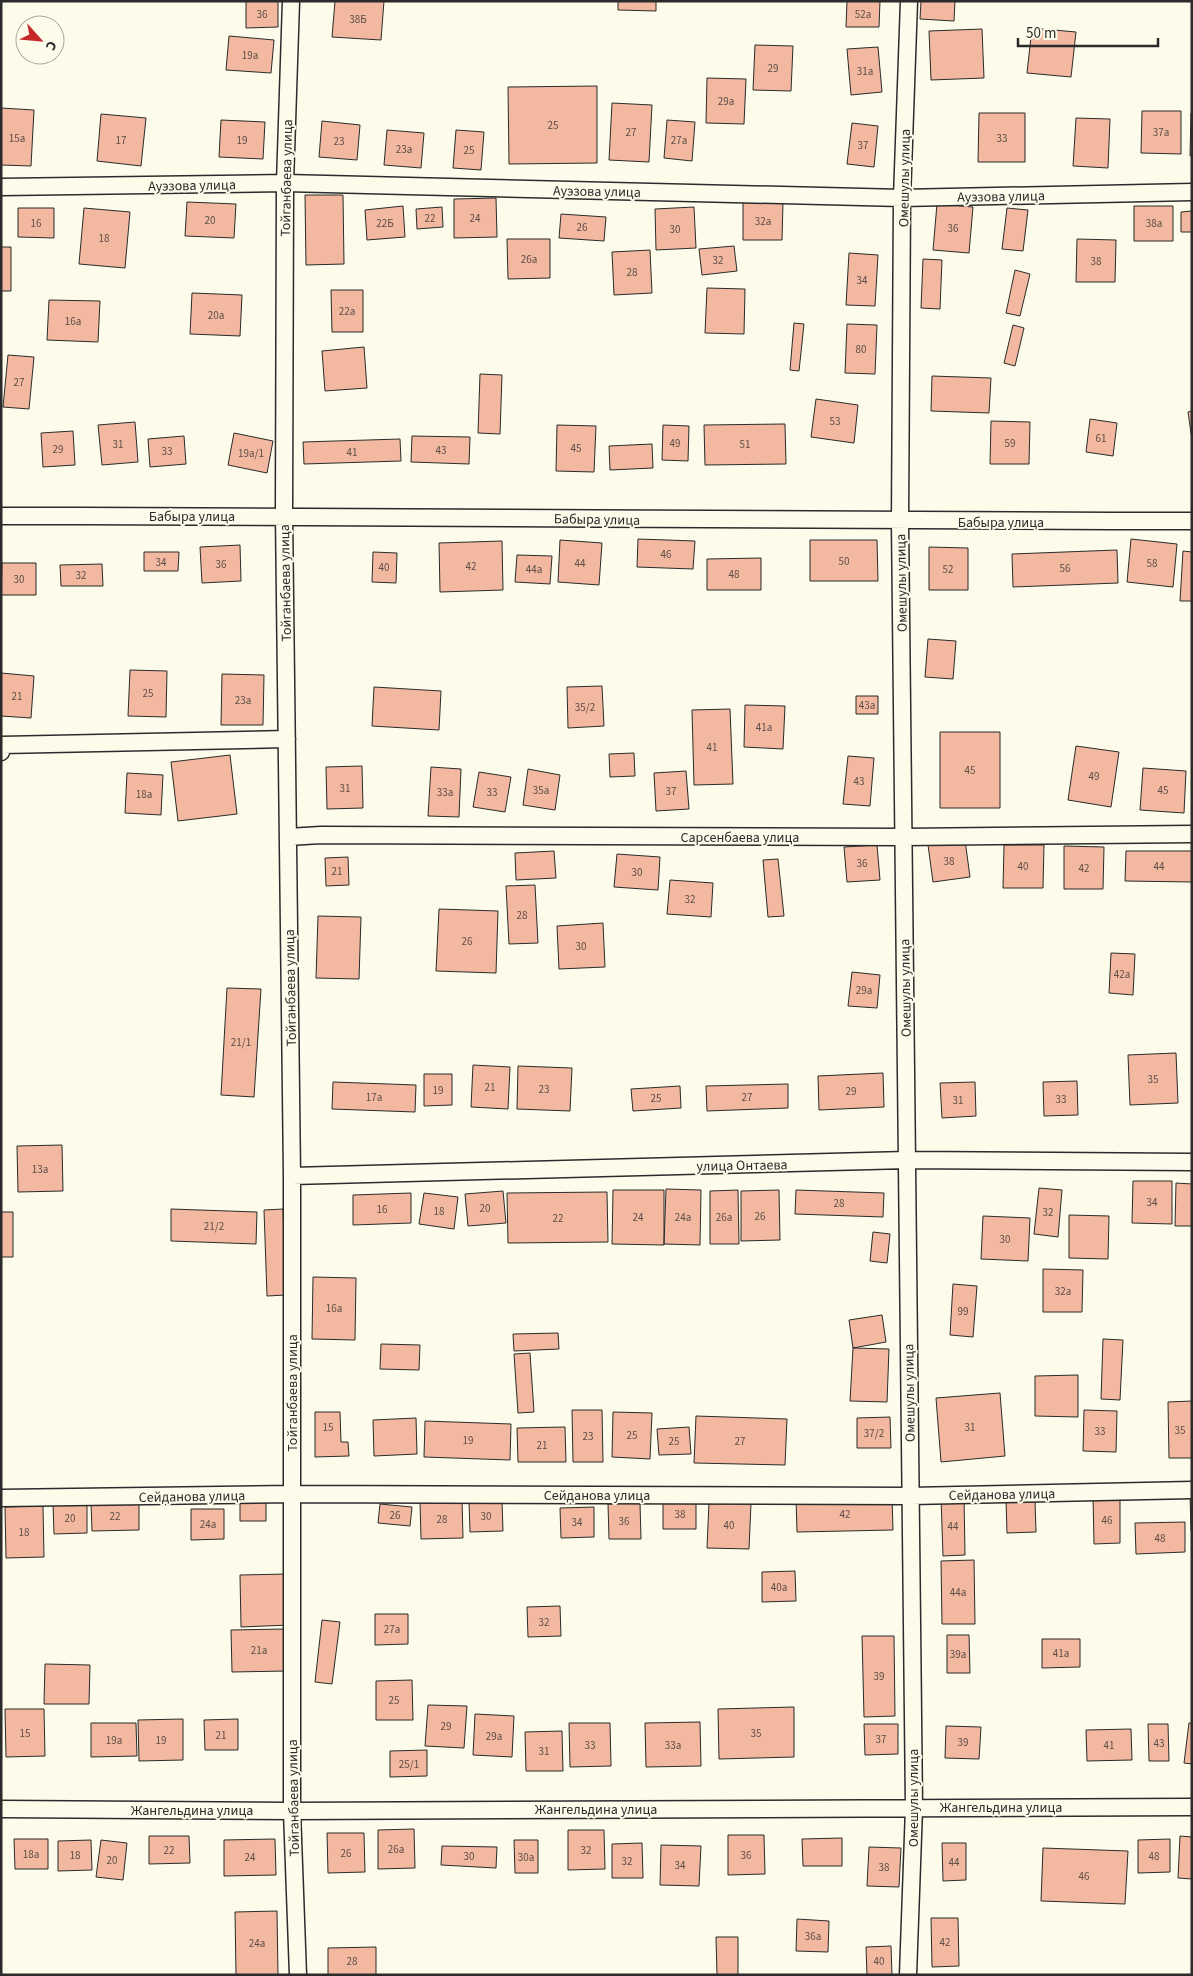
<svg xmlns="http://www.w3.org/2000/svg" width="1193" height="1976" font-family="'Source Sans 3',sans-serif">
  <rect width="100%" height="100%" fill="#fdfbea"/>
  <!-- building -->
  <path fill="#f2b8a0" stroke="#2b2b2b" d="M246,1H278V27L246,28Z
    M335,1H384L381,40L332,37Z
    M618,1H656V11L618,10Z
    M847,1H880L879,27H846Z
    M921,1H955L954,21L920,19Z
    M1032,28L1076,32L1071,77L1027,73Z
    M982,29L984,78L931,80L929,31Z
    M229,36L274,40L271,73L226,70Z
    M755,45L793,46L791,91L753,90Z
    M878,47L882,92L851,95L847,49Z
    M707,78L746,79L744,124L706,123Z
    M597,86V163L509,164L508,87Z
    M612,103L652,105L649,162L609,160Z
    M1,108L34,110L31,166L1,165Z
    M1142,111H1181V154L1141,153Z
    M979,113H1025V162H978Z
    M1191,113H1192V156H1190Z
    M101,114L146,118L141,166L97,161Z
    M1076,118L1110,119L1108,168L1073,166Z
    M221,120L265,122L263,159L219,157Z
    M667,120L695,122L692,161L664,158Z
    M322,121L360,125L357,160L319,157Z
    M852,123L878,126L874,167L847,164Z
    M387,130L424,133L421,168L384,165Z
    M456,130L484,132L481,170L453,168Z
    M305,195H343L344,264L306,265Z
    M496,198L497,237L454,238V199Z
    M743,201L783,202L782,240H743Z
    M187,202L236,204L234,238L185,236Z
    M937,204L973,207L969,253L933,250Z
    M403,206L405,237L367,240L365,210Z
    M1134,206H1173V241H1134Z
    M442,207L443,227L417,229L416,209Z
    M694,207L696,248L656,250L655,209Z
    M18,208H54V238L18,237Z
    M84,208L130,212L125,268L79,264Z
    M1007,208L1028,210L1023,251L1002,249Z
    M1192,211V232H1181V212Z
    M561,214L606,217L604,241L559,238Z
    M507,239H550V278L508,279Z
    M1077,239L1116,240L1115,282H1076Z
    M734,246L737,271L702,275L699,249Z
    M1,247H11V291H1Z
    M650,250L652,293L614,295L612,252Z
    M849,253L878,255L875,306L846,305Z
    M923,259L942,260L940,309L921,308Z
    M1015,270L1030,274L1020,316L1006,313Z
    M707,288L745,289L744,334L705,333Z
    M331,290H363V332H332Z
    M192,293L242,295L240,336L190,334Z
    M49,300L100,301L98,342L47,340Z
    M794,323L804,324L799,371L790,370Z
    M847,324L877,325L875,374L845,373Z
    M1013,325L1024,328L1015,366L1004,363Z
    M364,347L367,388L325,391L322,351Z
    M8,355L34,357L29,409L3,407Z
    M480,374L502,375L500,434L478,433Z
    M932,376L991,378L989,413L931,411Z
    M816,399L858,405L854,443L811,437Z
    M1192,411V440L1188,412Z
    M1090,419L1117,423L1113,456L1086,452Z
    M991,421L1030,422L1029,464H990Z
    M135,422L138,462L102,465L98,425Z
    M785,424L786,464L705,465L704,425Z
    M557,425L596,426L594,472L556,471Z
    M663,425L689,426L688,461L662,460Z
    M73,431L75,465L43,467L41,433Z
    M234,433L273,441L267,473L228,465Z
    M184,436L186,464L150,467L148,439Z
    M412,436L470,437L469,464L411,462Z
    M400,439L401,461L304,464L303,442Z
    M652,444L653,468L610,470L609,446Z
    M638,539L695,541L693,569L637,567Z
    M1131,539L1177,544L1173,587L1127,582Z
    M560,540L602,543L599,585L558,582Z
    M810,540H877L878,581H810Z
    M502,541L503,590L440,592L439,543Z
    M240,545L241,581L202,583L200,547Z
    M929,547L968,548V590H929Z
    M1117,550L1118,583L1013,587L1012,554Z
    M1183,551L1192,552V601H1180Z
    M144,552H179L178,571H144Z
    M373,552L397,553L396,583L372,582Z
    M517,555L552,556L550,584L515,582Z
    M761,558V590H707V559Z
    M2,563H36V595H1Z
    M102,564L103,586H61L60,565Z
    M928,639L956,641L953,679L925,677Z
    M130,670L167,671L166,717L128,716Z
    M1,673L34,676L31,718L1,716Z
    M222,674L264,675L263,725H221Z
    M602,686L604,726L568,728L567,687Z
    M374,687L441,691L439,730L372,726Z
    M856,696H878V714H856Z
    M745,705L785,706L783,749L744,747Z
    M730,709L733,784L694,785L692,710Z
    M940,732H1000V808H940Z
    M1076,746L1119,752L1111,807L1068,800Z
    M634,753L635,776L610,777L609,754Z
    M230,755L237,814L178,821L171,762Z
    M848,756L874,758L870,806L843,804Z
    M362,766L363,808L327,809L326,767Z
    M431,767L461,769L459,817L428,816Z
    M1143,768L1186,771L1184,813L1140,810Z
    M528,769L560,775L555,810L523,805Z
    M686,771L689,809L656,811L654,773Z
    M479,772L511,777L505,812L473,807Z
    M127,773L163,775L161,815L125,813Z
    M965,840L970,877L933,882L928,845Z
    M877,845L880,880L847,882L844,847Z
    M1004,845H1044L1043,888H1003Z
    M1064,846L1104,847L1103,889H1064Z
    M554,851L556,878L516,880L515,853Z
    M1126,851H1192V882L1125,881Z
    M617,854L660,857L658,890L614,887Z
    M348,857L349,885L326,886L325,858Z
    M778,859L784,916L768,917L763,860Z
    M670,880L713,883L711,917L667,914Z
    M535,885L538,943L509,944L506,886Z
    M439,909L498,911L496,973L436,971Z
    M318,916L361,917L359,979L316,978Z
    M603,923L605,967L559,969L557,926Z
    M1111,953L1135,954L1133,995L1109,993Z
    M852,972L880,975L877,1008L848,1006Z
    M227,988L261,989L254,1097L221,1095Z
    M1176,1053L1178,1103L1130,1105L1128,1055Z
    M473,1065L510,1067L508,1109L471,1107Z
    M518,1066L572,1068L570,1111L517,1109Z
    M883,1073L884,1107L819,1110L818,1076Z
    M424,1074H452V1105L424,1106Z
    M1077,1081L1078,1115L1044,1116L1043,1082Z
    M333,1082L416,1085L415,1112L332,1109Z
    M975,1082L976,1116L942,1118L940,1083Z
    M788,1084V1108L707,1111L706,1086Z
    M680,1086L681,1108L633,1111L631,1089Z
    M62,1145L63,1191L18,1192L17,1146Z
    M1133,1181H1172V1224L1132,1223Z
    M1176,1183L1192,1184V1226H1175Z
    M1039,1188L1062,1190L1058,1237L1034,1234Z
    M666,1189L701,1190L700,1245L664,1244Z
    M613,1190H664V1245L612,1244Z
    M738,1190L739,1244H710V1191Z
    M779,1190L780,1240L741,1241V1191Z
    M796,1190L884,1193L883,1217L795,1214Z
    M503,1191L506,1223L468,1226L465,1194Z
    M607,1192L608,1242L508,1243L507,1193Z
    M411,1193V1223L353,1225V1195Z
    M424,1193L458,1197L454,1229L419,1224Z
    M171,1209L257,1212L256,1244L171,1241Z
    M283,1209L286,1295L267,1296L264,1210Z
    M1,1212H13V1257H1Z
    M1069,1215L1109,1216L1108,1259L1069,1258Z
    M983,1216L1030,1218L1028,1261L981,1259Z
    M873,1232L890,1234L887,1263L870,1261Z
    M1043,1269L1083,1270L1082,1312H1043Z
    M313,1277L356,1278L355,1340L312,1339Z
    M953,1284L977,1286L973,1337L950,1335Z
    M882,1315L886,1342L853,1348L849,1320Z
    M558,1333L559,1349L514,1351L513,1334Z
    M1103,1339L1123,1340L1120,1400L1101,1399Z
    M381,1344L420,1345L419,1370L380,1369Z
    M853,1348L889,1349L887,1402L850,1401Z
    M530,1353L534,1412L518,1413L514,1354Z
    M1078,1375V1417L1035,1416V1376Z
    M1000,1393L1005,1456L941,1462L936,1398Z
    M1192,1401V1458H1169L1168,1402Z
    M572,1410H602L603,1462H573Z
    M1084,1410L1117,1411L1116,1452L1083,1451Z
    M315,1412H340L341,1442H348L349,1456L315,1457Z
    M613,1412L652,1413L650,1459L612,1457Z
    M696,1416L787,1419L785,1465L694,1463Z
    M890,1417L891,1448H857V1418Z
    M416,1418L417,1454L374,1456L373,1420Z
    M425,1421L511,1424L510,1460L424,1457Z
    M565,1427L566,1462H518L517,1428Z
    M689,1427L691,1454L659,1455L657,1429Z
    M1190,1494H1192V1530L1191,1531Z
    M964,1496L965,1555L943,1556L941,1497Z
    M1093,1496H1120V1543L1094,1544Z
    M892,1497L893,1530L797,1532L796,1499Z
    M696,1498V1529H663V1499Z
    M266,1499V1521H240V1500Z
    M462,1500L463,1538L421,1539L420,1501Z
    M1006,1500H1035L1036,1532L1007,1533Z
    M139,1501V1530L92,1531L91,1502Z
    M502,1501L503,1531L470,1532L469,1502Z
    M709,1502L751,1503L749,1549L707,1548Z
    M87,1503V1533L54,1534L53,1504Z
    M640,1503L641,1539H609L608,1504Z
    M380,1504L412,1507L410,1526L378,1523Z
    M43,1506L44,1557L6,1558L5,1507Z
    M594,1507V1537L561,1538L560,1508Z
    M191,1509H224V1539L191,1540Z
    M1185,1522V1552L1136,1554L1135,1523Z
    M974,1560L975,1624H942L941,1561Z
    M795,1571L796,1601L762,1602V1572Z
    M288,1574L289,1625L241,1627L240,1575Z
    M560,1606L561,1636L528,1637L527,1607Z
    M375,1614H408V1644L375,1645Z
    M322,1620L340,1622L332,1684L315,1682Z
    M286,1629L287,1671L232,1672L231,1630Z
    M947,1635H969L970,1673H947Z
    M862,1636H894L895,1716L864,1717Z
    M1042,1639H1080V1667L1042,1668Z
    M45,1664L90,1665L89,1704H44Z
    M412,1680L413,1720H376V1681Z
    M428,1705L467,1706L464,1748L425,1746Z
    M794,1707V1757L719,1759L718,1709Z
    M5,1709H44L45,1756L6,1757Z
    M475,1714L514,1716L512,1757L473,1755Z
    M183,1719V1760L139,1761L138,1720Z
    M238,1719V1750H205L204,1720Z
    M700,1722L701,1766L646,1767L645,1723Z
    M91,1723H136L137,1756L91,1757Z
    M569,1723H610L611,1766L570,1767Z
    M1189,1723H1192V1764L1184,1763Z
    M864,1724H898V1754L865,1755Z
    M1148,1724H1168L1169,1761H1149Z
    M946,1726L981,1727L979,1759L945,1758Z
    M1131,1729L1132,1760L1087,1761L1086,1730Z
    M562,1731L563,1771H526L525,1732Z
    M427,1750V1776L390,1777V1751Z
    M414,1829L415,1868L378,1869V1830Z
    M568,1830H604L605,1869L568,1870Z
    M327,1833H364L365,1872L328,1873Z
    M728,1835H764L765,1874L728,1875Z
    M149,1836H189L190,1863L149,1864Z
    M1180,1836L1192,1837V1879L1178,1878Z
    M842,1838V1866H803L802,1839Z
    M14,1839H48V1869H15Z
    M275,1839L276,1875L224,1876V1840Z
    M1170,1839V1872L1138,1873V1840Z
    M91,1840L92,1870L58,1871V1841Z
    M101,1840L127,1843L123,1880L96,1877Z
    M514,1840H538V1873H515Z
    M642,1843L643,1878H612V1844Z
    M942,1843H966V1880L943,1881Z
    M661,1845L701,1846L699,1886L660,1885Z
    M442,1846L497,1847L496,1868L441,1865Z
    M869,1847L901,1848L899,1887L867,1886Z
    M1043,1848L1128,1851L1125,1904L1041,1901Z
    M277,1911L278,1975H236L235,1912Z
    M931,1918H958L959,1966L932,1967Z
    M797,1919L829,1921L828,1952L796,1951Z
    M716,1937H738V1975H717Z
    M891,1946L892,1975H867L866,1947Z
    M376,1947V1975H328V1948Z"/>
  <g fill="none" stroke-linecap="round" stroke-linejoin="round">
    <defs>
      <path id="minor" d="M291,1L285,183L284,515L292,1176V1811L298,1975
        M1,187L285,183L902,198L1192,192
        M1,516C398,515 795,522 1192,521
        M1,752L2,745L287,739
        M288,837L321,835L904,837L1192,834
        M292,1176L907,1160L1192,1162
        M1,1498L292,1494L911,1496L1192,1490
        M1,1809L292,1811L1192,1807
        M908,1975L914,1808L900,522L902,198L909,1"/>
    </defs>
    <!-- minor casing -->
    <use href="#minor" stroke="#2b2b2b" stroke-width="19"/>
    <!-- minor -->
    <use href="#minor" stroke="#fdfbea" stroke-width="16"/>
  </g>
  <g text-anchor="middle" stroke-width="4" stroke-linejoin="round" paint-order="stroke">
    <!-- number labels -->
    <g font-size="11" fill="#5d4e48">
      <text x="262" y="18">36</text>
      <text x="863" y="18">52а</text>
      <text x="358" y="23">38Б</text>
      <text x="250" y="59">19а</text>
      <text x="773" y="72">29</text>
      <text x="865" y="75">31а</text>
      <text x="726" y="105">29а</text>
      <text x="553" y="129">25</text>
      <text x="631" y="136">27</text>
      <text x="1161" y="136">37а</text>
      <text x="17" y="142">15а</text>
      <text x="1002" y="142">33</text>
      <text x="121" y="144">17</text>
      <text x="242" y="144">19</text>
      <text x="679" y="144">27а</text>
      <text x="339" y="145">23</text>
      <text x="863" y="149">37</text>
      <text x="404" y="153">23а</text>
      <text x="469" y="154">25</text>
      <text x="430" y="222">22</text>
      <text x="475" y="222">24</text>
      <text x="210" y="224">20</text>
      <text x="763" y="225">32а</text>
      <text x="36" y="227">16</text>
      <text x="385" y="227">22Б</text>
      <text x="1154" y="227">38а</text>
      <text x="582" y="231">26</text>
      <text x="953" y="232">36</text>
      <text x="675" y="233">30</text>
      <text x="104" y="242">18</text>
      <text x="529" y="263">26а</text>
      <text x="718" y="264">32</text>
      <text x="1096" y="265">38</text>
      <text x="632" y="276">28</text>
      <text x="862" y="284">34</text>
      <text x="347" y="315">22а</text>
      <text x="216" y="319">20а</text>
      <text x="73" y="325">16а</text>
      <text x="861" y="353">80</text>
      <text x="19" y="386">27</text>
      <text x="835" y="425">53</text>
      <text x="1101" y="442">61</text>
      <text x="675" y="447">49</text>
      <text x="1010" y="447">59</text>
      <text x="118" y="448">31</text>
      <text x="745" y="448">51</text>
      <text x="576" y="452">45</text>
      <text x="58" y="453">29</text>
      <text x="441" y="454">43</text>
      <text x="167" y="455">33</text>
      <text x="352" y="456">41</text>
      <text x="251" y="457">19а/1</text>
      <text x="666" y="558">46</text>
      <text x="844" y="565">50</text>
      <text x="161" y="566">34</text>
      <text x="580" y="567">44</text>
      <text x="1152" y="567">58</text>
      <text x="221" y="568">36</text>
      <text x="471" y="570">42</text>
      <text x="384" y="571">40</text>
      <text x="1065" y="572">56</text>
      <text x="534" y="573">44а</text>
      <text x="948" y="573">52</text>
      <text x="734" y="578">48</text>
      <text x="81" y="579">32</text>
      <text x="19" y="583">30</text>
      <text x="148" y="697">25</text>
      <text x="17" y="700">21</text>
      <text x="243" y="704">23а</text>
      <text x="867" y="709">43а</text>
      <text x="585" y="711">35/2</text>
      <text x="764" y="731">41а</text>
      <text x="712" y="751">41</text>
      <text x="970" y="774">45</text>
      <text x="1094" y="780">49</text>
      <text x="859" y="785">43</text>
      <text x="345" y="792">31</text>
      <text x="541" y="794">35а</text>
      <text x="1163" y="794">45</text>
      <text x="671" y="795">37</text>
      <text x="445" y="796">33а</text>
      <text x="492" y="796">33</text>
      <text x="144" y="798">18а</text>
      <text x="949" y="865">38</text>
      <text x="862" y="867">36</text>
      <text x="1023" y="870">40</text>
      <text x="1159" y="870">44</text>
      <text x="1084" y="872">42</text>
      <text x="337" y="875">21</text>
      <text x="637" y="876">30</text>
      <text x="690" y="903">32</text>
      <text x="522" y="919">28</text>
      <text x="467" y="945">26</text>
      <text x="581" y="950">30</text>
      <text x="1122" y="978">42а</text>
      <text x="864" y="994">29а</text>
      <text x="241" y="1046">21/1</text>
      <text x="1153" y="1083">35</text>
      <text x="490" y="1091">21</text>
      <text x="544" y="1093">23</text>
      <text x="438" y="1094">19</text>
      <text x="851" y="1095">29</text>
      <text x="374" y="1101">17а</text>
      <text x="747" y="1101">27</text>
      <text x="656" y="1102">25</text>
      <text x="1061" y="1103">33</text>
      <text x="958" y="1104">31</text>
      <text x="40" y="1173">13а</text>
      <text x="1152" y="1206">34</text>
      <text x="839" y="1207">28</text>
      <text x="485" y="1212">20</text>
      <text x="382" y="1213">16</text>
      <text x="439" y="1215">18</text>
      <text x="1048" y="1216">32</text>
      <text x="760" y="1220">26</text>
      <text x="638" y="1221">24</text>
      <text x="683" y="1221">24а</text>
      <text x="724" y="1221">26а</text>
      <text x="558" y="1222">22</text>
      <text x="214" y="1230">21/2</text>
      <text x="1005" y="1243">30</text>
      <text x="1063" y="1295">32а</text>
      <text x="334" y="1312">16а</text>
      <text x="963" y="1315">99</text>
      <text x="328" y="1431">15</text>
      <text x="970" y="1431">31</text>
      <text x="1180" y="1434">35</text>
      <text x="1100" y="1435">33</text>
      <text x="874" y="1437">37/2</text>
      <text x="632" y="1439">25</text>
      <text x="588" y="1440">23</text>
      <text x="468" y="1444">19</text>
      <text x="674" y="1445">25</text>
      <text x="740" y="1445">27</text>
      <text x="542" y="1449">21</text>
      <text x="680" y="1518">38</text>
      <text x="845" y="1518">42</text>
      <text x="395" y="1519">26</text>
      <text x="115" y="1520">22</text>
      <text x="486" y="1520">30</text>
      <text x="70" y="1522">20</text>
      <text x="442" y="1523">28</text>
      <text x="1107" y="1524">46</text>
      <text x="624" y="1525">36</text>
      <text x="577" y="1526">34</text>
      <text x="208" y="1528">24а</text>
      <text x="729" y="1529">40</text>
      <text x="953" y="1530">44</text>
      <text x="24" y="1536">18</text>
      <text x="1160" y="1542">48</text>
      <text x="779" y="1591">40а</text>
      <text x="958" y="1596">44а</text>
      <text x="544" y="1626">32</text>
      <text x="392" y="1633">27а</text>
      <text x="259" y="1654">21а</text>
      <text x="1061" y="1657">41а</text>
      <text x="958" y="1658">39а</text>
      <text x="879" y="1680">39</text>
      <text x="394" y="1704">25</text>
      <text x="446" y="1730">29</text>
      <text x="25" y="1737">15</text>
      <text x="756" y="1737">35</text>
      <text x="221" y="1739">21</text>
      <text x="494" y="1740">29а</text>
      <text x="881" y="1743">37</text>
      <text x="114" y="1744">19а</text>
      <text x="161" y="1744">19</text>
      <text x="963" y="1746">39</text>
      <text x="1159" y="1747">43</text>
      <text x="590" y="1749">33</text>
      <text x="673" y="1749">33а</text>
      <text x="1109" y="1749">41</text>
      <text x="544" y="1755">31</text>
      <text x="409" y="1768">25/1</text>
      <text x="396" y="1853">26а</text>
      <text x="169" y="1854">22</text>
      <text x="586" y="1854">32</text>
      <text x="346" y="1857">26</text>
      <text x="31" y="1858">18а</text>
      <text x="75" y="1859">18</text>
      <text x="746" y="1859">36</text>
      <text x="469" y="1860">30</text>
      <text x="1154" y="1860">48</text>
      <text x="250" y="1861">24</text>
      <text x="526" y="1861">30а</text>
      <text x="112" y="1864">20</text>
      <text x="627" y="1865">32</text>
      <text x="954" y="1866">44</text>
      <text x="680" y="1869">34</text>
      <text x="884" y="1871">38</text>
      <text x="1084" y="1880">46</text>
      <text x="813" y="1940">36а</text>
      <text x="945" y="1946">42</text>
      <text x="257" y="1947">24а</text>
      <text x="352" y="1965">28</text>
      <text x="879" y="1965">40</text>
    </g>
    <!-- street labels -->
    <g font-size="14" fill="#2b2b2b" stroke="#fdfbea">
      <text transform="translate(286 178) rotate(-89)" y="5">Тойганбаева улица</text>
      <text transform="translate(904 178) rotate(-89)" y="5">Омешулы улица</text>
      <text transform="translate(192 185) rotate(-1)" y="5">Ауэзова улица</text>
      <text transform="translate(597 191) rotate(1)" y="5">Ауэзова улица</text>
      <text transform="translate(1001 196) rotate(-1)" y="5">Ауэзова улица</text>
      <text x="192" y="521">Бабыра улица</text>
      <text transform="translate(597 519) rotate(1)" y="5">Бабыра улица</text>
      <text x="1001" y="527">Бабыра улица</text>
      <text transform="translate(285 583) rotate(-91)" y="5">Тойганбаева улица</text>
      <text transform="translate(901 583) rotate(-91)" y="5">Омешулы улица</text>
      <text x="740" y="842">Сарсенбаева улица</text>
      <text transform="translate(290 988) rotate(-91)" y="5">Тойганбаева улица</text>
      <text transform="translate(905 988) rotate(-91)" y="5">Омешулы улица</text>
      <text transform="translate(742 1165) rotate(-1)" y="5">улица Онтаева</text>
      <text transform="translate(292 1393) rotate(-90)" y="5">Тойганбаева улица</text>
      <text transform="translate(909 1393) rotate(-91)" y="5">Омешулы улица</text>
      <text transform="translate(1002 1494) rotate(-1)" y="5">Сейданова улица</text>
      <text x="597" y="1500">Сейданова улица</text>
      <text transform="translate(192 1496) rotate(-1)" y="5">Сейданова улица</text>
      <text transform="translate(293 1798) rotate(-91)" y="5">Тойганбаева улица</text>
      <text transform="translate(913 1798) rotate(-90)" y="5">Омешулы улица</text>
      <text x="1001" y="1812">Жангельдина улица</text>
      <text x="596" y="1814">Жангельдина улица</text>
      <text x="192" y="1815">Жангельдина улица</text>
    </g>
  </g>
  <!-- border -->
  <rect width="1193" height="1976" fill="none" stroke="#2b2b2b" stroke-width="5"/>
  <!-- north arrow -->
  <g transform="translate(40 40) rotate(117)"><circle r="24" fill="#fdfbea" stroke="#a9a89e"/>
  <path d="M0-4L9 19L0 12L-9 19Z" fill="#c62828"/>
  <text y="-8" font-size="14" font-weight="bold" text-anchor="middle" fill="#2b2b2b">С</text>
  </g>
  <!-- scale -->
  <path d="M1018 38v8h140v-8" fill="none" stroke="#2b2b2b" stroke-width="2.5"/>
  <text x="1026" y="38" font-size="15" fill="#2b2b2b" stroke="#fdfbea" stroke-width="4" paint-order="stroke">50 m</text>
</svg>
